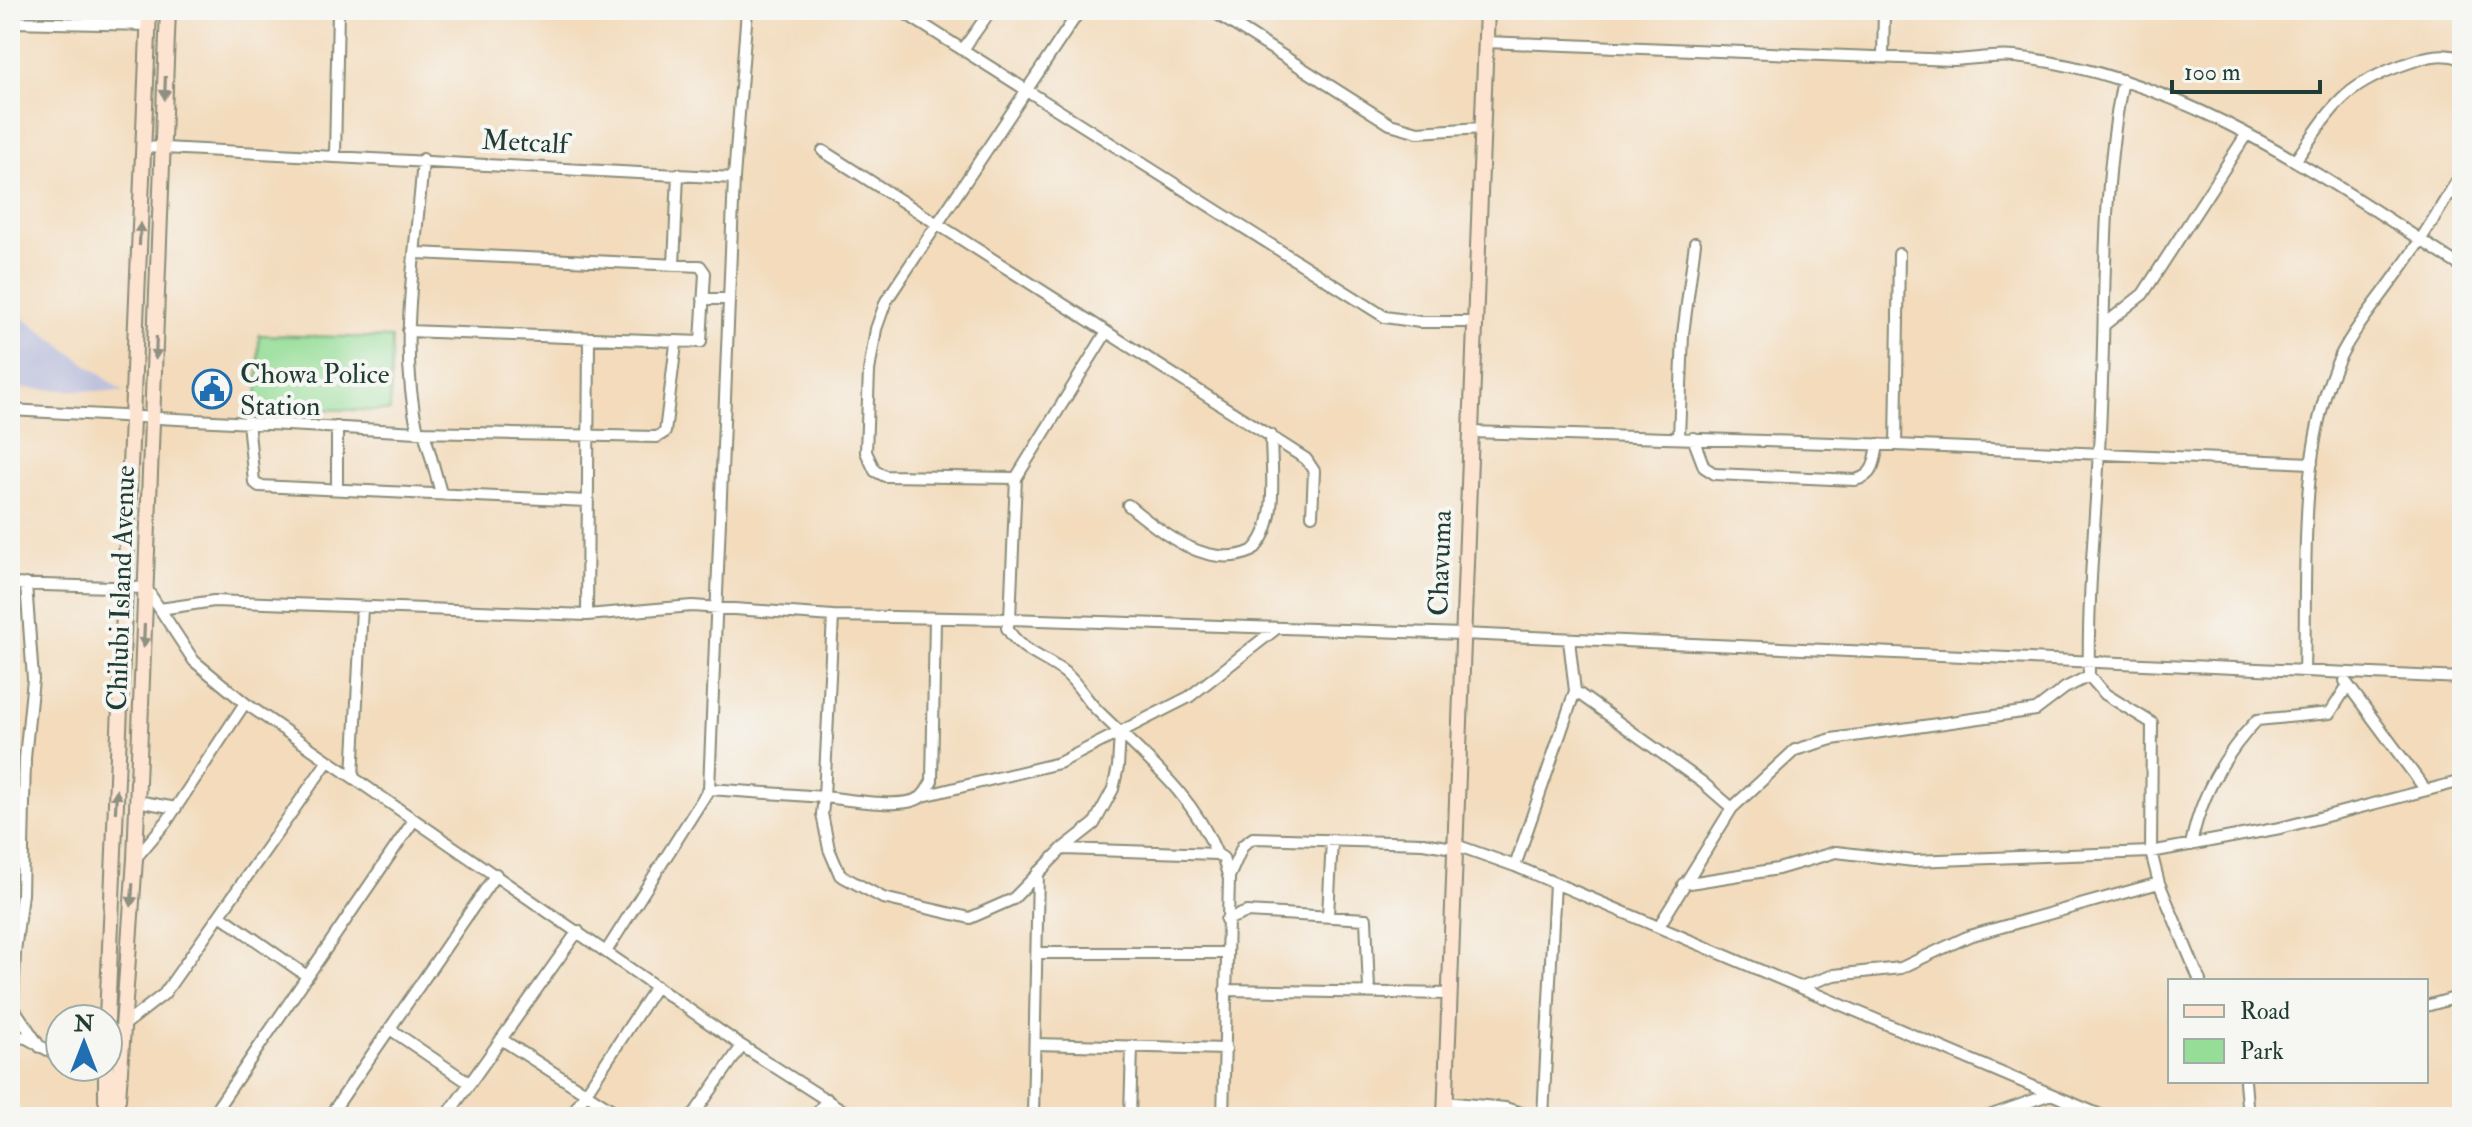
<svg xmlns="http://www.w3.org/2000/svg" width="2472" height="1127" font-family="'IM FELL Double Pica',serif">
  <rect width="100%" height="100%" fill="#f6f6f2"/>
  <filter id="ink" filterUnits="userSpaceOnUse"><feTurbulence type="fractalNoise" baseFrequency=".0125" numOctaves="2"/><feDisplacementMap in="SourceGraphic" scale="16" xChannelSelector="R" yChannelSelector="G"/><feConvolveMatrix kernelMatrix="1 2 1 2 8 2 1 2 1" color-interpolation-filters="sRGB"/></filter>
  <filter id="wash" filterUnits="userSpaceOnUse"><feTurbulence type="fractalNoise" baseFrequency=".006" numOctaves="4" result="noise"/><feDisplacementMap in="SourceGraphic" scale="32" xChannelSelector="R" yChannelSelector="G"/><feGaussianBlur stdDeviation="1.8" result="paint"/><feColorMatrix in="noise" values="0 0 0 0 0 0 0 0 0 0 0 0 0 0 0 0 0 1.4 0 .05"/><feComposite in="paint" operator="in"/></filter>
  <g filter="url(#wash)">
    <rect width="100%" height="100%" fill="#f3dbbc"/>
    <!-- industrial -->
    <path fill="#bfc2dd" d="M10,308L124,392L10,388Z"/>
    <!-- green -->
    <path fill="#96de98" stroke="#5a8e66" stroke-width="2" d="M259,335L392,338L390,411L257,408Z"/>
  </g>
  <g filter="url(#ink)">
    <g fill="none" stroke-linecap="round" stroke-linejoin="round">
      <defs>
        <path id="street" d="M900,10L1385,317L1420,322H1475
          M1211,10L1390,124L1418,132L1482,128
          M10,22L148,25
          M1486,42L1954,60C1974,59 1995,55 2015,57C2183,75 2324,178 2462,267
          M964,48L991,10
          M1883,57L1884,10
          M2123,80C2101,189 2106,298 2101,408C2098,497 2087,587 2089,676L2105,694L2152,723L2151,852L2159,883L2200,981
          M145,147L734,178
          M823,151L1306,459L1314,471L1312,515
          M335,156L338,10
          M2295,161C2334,106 2341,86 2408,63C2427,56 2443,52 2462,59
          M674,265L678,174
          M703,299H729
          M2104,325L2143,294L2246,135
          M408,331L701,342L705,273L700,266L417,253
          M10,410L418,432L657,437L665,432L676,344
          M248,422L254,482L259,486L587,501
          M418,432C397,343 417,249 423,159
          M424,432L441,493
          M1470,432L1896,445L2312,463
          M1679,437L1683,334L1695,243
          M1693,438L1704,467L1715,474L1855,480C1874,476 1875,462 1878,444
          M1896,445L1899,254
          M1016,478L885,476L875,471L866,452L869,371L876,329L886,301L1080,10
          M337,489V427
          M1128,505C1160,531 1207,571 1252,551C1280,526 1271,469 1271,435
          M10,584L146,588L194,661L245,703L742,1046L853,1117
          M160,609L214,601L587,615L692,606L833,616L1010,619L1016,478L1106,333
          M587,615L589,339
          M935,619L932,781C929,786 926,793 921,797C903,810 847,799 824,797L822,814L829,849L840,875L883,898L970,918L1013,899L1062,849L1094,824L1113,789L1118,767L1120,733
          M2304,671C2307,576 2298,457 2335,368C2349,333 2378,302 2399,271C2422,240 2441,206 2462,173
          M2345,681L2425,789
          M1575,691L1702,782L1732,808
          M353,776L362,608
          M709,789L824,797L833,616
          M923,796L1059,763L1189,697L1277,628
          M137,801L176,808
          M1453,844L1515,866L2105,1117
          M2191,845C2200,797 2224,755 2257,720L2330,713L2348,685
          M1063,849L1217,854L1223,858L1229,879L1223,1117
          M1217,854C1192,792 1142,755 1096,709C1085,698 1077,682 1064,672C1044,657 1020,651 1007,628L1010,619L1463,634L2462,678
          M135,859L167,821L245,703
          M1515,866L1575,691L1569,640
          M1229,877L1243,845L1253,838L1423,843L1453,848
          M1683,884L1778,869L1836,852L1914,861L2151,852L2280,828L2462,781
          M220,915L307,976
          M1328,915L1332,840
          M1226,920L1247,912L1366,919L1369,990
          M1659,926L1732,808L1795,750L1832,739L2036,710L2065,688L2089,676
          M11,948L15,952L13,1007L40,1047
          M607,950L709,789L734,178L747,10
          M15,952L22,894L25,758L33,679L26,584
          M1037,953H1224
          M1800,987L1834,975L1901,968L1969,936L2159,883
          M1225,990L1451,994
          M2426,1006L2462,996
          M123,1026L164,994L328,761
          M390,1029L469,1083
          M10,1035L26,1038L60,1057
          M501,1039L623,1117
          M1035,1044L1226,1049
          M2245,1081L2248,1117
          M1445,1102L1505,1108L1535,1117
          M211,1117L414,820
          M329,1117L496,874
          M446,1117L578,931
          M570,1117L656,986
          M692,1117L742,1046
          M814,1117L827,1099
          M1033,1117L1038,872
          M1130,1117L1132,1046
          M1543,1117L1555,883
          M1986,1117L2051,1094"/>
        <path id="secondary" d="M107,1019L149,10
          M106,1067V1100L112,1117
          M112,1116L118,1099L135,859L168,10
          M1445,1117L1487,10"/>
      </defs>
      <!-- street casing -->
      <use href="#street" stroke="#898c78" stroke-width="14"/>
      <!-- secondary casing -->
      <use href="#secondary" stroke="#898c78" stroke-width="18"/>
      <!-- street -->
      <use href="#street" stroke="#fff" stroke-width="10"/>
      <!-- secondary -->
      <use href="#secondary" stroke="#fde4d1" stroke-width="14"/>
    </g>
    <!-- one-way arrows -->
    <defs><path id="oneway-solid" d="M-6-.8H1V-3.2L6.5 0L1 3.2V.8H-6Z" transform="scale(2)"/></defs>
    <g fill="#8e9082">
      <use href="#oneway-solid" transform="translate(165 88) rotate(92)"/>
      <use href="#oneway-solid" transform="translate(140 234) rotate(-87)"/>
      <use href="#oneway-solid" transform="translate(156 348) rotate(92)"/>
      <use href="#oneway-solid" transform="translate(144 636) rotate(92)"/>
      <use href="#oneway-solid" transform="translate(116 801) rotate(-87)"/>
      <use href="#oneway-solid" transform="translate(132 895) rotate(94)"/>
    </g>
  </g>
  <!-- icons -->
  <defs>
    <symbol id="civic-ring" viewBox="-11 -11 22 22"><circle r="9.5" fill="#f6f6f2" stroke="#1f6fb2" stroke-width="1.5"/><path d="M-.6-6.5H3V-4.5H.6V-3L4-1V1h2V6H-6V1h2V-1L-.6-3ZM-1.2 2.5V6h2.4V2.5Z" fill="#1f6fb2"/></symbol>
  </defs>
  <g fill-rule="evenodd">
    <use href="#civic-ring" x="190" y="367" width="44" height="44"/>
  </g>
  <g text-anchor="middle" stroke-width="8" stroke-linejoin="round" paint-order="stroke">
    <!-- street labels -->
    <g font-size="28" fill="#1f3d34" stroke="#f6f6f2">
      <text transform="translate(525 141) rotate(3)" y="10">Metcalf</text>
      <text transform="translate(1439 563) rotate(-88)" y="10">Chavuma</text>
      <text transform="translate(120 588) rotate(-88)" y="10">Chilubi Island Avenue</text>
    </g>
    <!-- poi labels -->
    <g font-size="28" fill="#1f3d34" stroke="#f6f6f2" text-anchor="start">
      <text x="240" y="383">Chowa Police<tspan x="240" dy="32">Station</tspan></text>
    </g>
  </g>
  <!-- margin -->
  <rect width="2472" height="1127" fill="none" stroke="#f6f6f2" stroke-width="40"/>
  <!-- legend -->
  <rect x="2168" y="979" width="260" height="104" fill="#f6f6f2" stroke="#a0aca6" stroke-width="2"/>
  <rect x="2184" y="1005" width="40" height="12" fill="#fde4d1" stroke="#a0aca6" stroke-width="2"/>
  <text x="2240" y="1019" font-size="24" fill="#1f3d34">Road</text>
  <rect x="2184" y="1039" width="40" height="24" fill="#96de98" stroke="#a0aca6" stroke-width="2"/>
  <text x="2240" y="1059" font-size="24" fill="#1f3d34">Park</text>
  <!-- north arrow -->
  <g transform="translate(84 1043)"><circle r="38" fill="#f6f6f2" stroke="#a0aca6" stroke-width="2"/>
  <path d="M0-6L14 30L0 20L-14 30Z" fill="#1f6fb2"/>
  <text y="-12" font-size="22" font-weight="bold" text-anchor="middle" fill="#1f3d34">N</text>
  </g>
  <!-- scale -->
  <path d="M2172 80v12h148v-12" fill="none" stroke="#1f3d34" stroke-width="4"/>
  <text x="2184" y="80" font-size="24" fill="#1f3d34" stroke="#f6f6f2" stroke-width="6" paint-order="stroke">100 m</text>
</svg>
